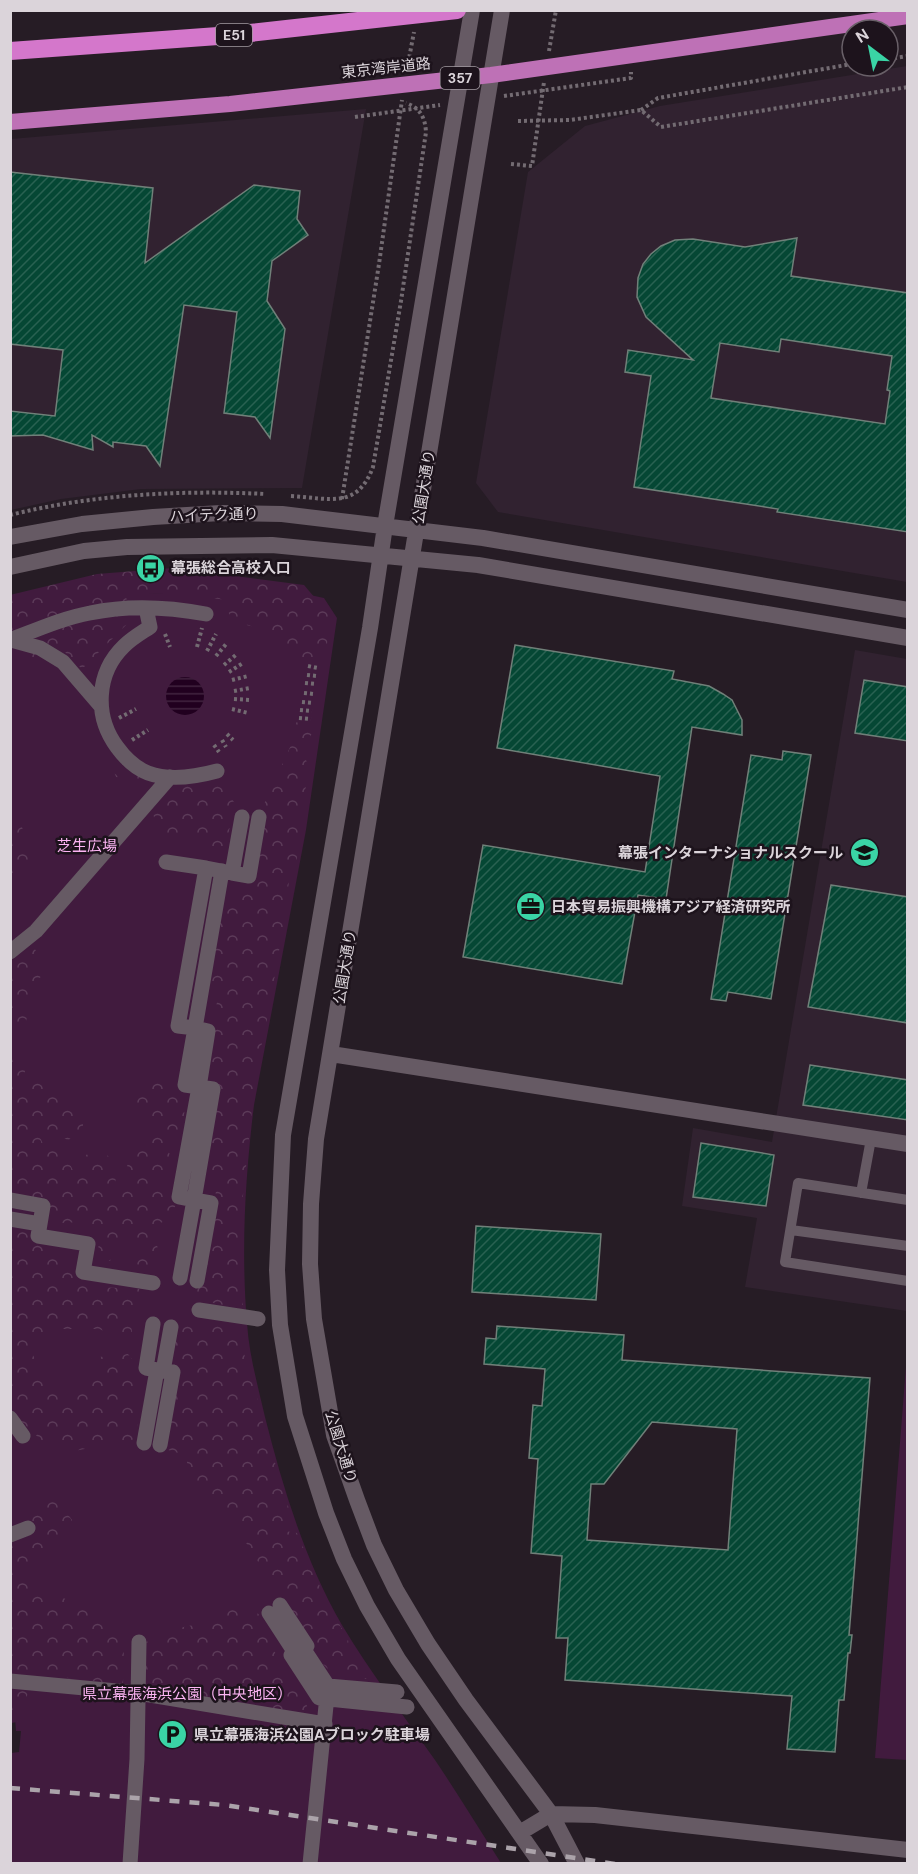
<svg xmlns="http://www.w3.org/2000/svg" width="918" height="1874" font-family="'DM Sans','Noto Sans JP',sans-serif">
  <defs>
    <pattern id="forest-crowns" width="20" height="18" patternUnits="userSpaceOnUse" patternTransform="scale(1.5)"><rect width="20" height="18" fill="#411b3e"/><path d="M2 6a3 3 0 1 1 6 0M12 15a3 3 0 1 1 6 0" fill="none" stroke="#5c3b59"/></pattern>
    <pattern id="water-rules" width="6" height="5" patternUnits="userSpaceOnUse" patternTransform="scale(1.5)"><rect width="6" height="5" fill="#21001f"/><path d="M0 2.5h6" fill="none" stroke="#41243f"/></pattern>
    <pattern id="building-hatch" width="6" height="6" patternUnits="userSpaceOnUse" patternTransform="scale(1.5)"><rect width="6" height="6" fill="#054734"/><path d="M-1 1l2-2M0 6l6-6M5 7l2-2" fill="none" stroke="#296151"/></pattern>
  </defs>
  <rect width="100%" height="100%" fill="#261c25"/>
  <!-- built -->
  <path fill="#312230" d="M907,66V582L498,512L476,483L528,172L585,126L660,106Z
    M366,109L302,488L141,489L61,499L11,510V139Z
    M855,650L907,659V1311L745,1287L757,1218L682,1206L693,1128L772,1142Z"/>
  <!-- green -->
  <path fill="#411b3e" d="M287,590L324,598L337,618L306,830L254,1105C245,1179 241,1250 247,1323C249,1355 258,1386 265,1417C283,1488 305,1561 342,1625C370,1672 404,1716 435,1760C458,1794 479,1829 501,1863H11V1753L19,1752L21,1731H16L14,1705L11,1704V604L40,596Z
    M907,1354L908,1760H907L875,1758Z"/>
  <!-- forest -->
  <path fill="url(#forest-crowns)" d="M173,568L304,585L331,617L324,664L296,661L268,630L230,621L227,600L172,593L124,595L137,614L82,669L60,647L32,665L13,653L11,655L10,595L97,574Z
    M301,720L312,721L314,728L303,755L310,767L304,796L296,865L289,879L287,904L269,1010L256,1071L240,1224L239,1275L243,1305L235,1307L192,1299L188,1293L195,1257L215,1213L216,1186L201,1175L205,1136L221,1094L206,1062L217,1002L205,980L222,893L249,886L259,815L291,745L292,725Z
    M113,754L140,762L144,769L182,778L214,768L235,804L225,849L195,842L186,832L165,838L156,827L152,808L141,801L144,787L139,779L116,777L110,761Z
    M20,822L34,858L20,880L11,877L10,824Z
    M30,942L41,958L42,972L24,1027H11V962Z
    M19,1050L26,1057L24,1084L55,1081L64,1096L83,1115V1132L68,1140L35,1126L43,1144L65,1155L75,1174L85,1155L104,1152L117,1165L115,1186L136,1192L127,1166L140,1140L149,1142L153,1123L133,1105L145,1077L163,1075L184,1102L185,1136L163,1144L178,1166L164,1182L178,1201L167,1221L148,1226L163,1259L156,1268L128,1263L136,1245L120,1238L110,1261L97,1256L100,1237L80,1222L61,1223L16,1186L11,1185L10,1051Z
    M23,1217L66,1263L96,1287L140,1289L148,1303L131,1322L133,1343L99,1329H60L33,1355L41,1373L67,1395L83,1381L99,1357L128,1354L136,1365L133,1397L139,1405L136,1439L64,1453L40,1439L17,1417H11L10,1218Z
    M230,1320L240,1326L245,1358L251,1372L262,1419L291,1516L285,1531L297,1533L324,1596L348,1640L351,1659L368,1672L366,1679L334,1675L319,1660L235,1525L194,1488L185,1455L165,1449L176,1366L167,1353L173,1328L184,1323Z
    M57,1499L72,1520L49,1551L20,1576L40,1585L89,1612L124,1645L123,1685L11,1671L10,1526L31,1522L34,1508Z
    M251,1605L273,1632L269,1643L306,1701L308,1713L146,1689L142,1645L164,1631L218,1620L223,1608Z
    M10,1688H30L17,1722L11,1723Z"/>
  <!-- water -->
  <path fill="url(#water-rules)" d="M166 696a19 19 0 1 1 38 0a19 19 0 1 1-38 0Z"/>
  <!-- building -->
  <path fill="url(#building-hatch)" stroke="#708079" stroke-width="1.5" fill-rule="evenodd" d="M10,172L153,188L145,263L254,185L300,191L297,219L308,235L272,261L267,301L285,329L270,438L255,417L224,413L237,312L184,305L160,466L146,446L113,442V447L92,435L93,450L43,435L10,436V411L55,416L63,350L10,344Z
    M797,238L791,276L908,293V532L777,512L778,509L634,487L651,376L625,372L628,350L693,360L646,317L637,297L638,278L643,264L651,254L661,246L675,240L693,239L745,247ZM781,339L892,356L887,390L890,391L885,424L711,398L720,343L779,352Z
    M515,645L674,671L672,679L709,686L723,694L732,700L742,720V735L692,727L666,899L638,895L622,984L463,957L483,845L645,872L660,776L497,748Z
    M864,680L908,687V741L855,733Z
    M783,751L811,755L771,999L728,992L726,1001L711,999L751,755L782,760Z
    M831,885L908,897V1023L808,1007Z
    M810,1065L908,1080V1120L803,1105Z
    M701,1143L774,1155L766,1206L693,1197Z
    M476,1226L601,1234L596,1300L472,1292Z
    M497,1326L624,1335L622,1360L870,1378L849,1635H852L850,1653H848L844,1700H839L835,1752L787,1749L792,1696L565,1680L568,1638H556L562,1556L531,1553L538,1459L529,1458L533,1405L542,1406L545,1369L484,1364L486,1338L496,1339ZM652,1422L737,1429L728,1550L587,1540L591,1484H604Z"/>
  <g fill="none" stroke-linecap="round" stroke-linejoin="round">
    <!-- path -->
    <path stroke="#736b72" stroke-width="4" stroke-dasharray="3 3" stroke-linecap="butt" d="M549,51L556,10
      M888,59L908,56
      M407,69L414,32
      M504,96L631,78V72
      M641,110L658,98L852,64
      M355,117L440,105
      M518,121L570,120L641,110L661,127L908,87
      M511,164L532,166L544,82
      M291,496C329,498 357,510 373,467L401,301L426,132C425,117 420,108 406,103
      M342,499L379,264L402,100
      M10,515C95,494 179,490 266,494
      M165,634L170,647
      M197,647L202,628
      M207,651L216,634
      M216,656L227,643
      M224,665L237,654
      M308,666L318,668
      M229,672L243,663
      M307,675L317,676
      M232,680L248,676
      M305,683L316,684
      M234,691L250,688
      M304,693L314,694
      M234,699L251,700
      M302,702L313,703
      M232,709L248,713
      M300,710L312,711
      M119,718L136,709
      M299,718L311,719
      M227,734L233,740
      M132,740L148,730
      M222,740L226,747
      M214,745L219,752"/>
    <!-- service -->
    <path stroke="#665a64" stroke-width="10" d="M861,1193L871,1139
      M908,1200L798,1183L785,1262L908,1281
      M791,1230L908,1246"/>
    <!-- pedestrian -->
    <path stroke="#665a64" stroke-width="15" d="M146,608L150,627C141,633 132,638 124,646C96,673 94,716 117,747C125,758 135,768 148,773C170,781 195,777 217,771
      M10,640C36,630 63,618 90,613C127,605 169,607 206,614
      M11,640L40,648L63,662L100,705
      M166,862L206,868
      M232,873L249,876L259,817
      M10,952L36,931L170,777
      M10,1200L43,1206L38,1236L88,1244L83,1272L153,1283
      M10,1219L40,1224
      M180,1278L194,1200L179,1197L199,1087L185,1085L195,1028L178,1026L206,868L232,873L242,817
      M197,1281L211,1203L194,1200L213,1089L199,1087L208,1031L195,1028L222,871
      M199,1310L258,1319
      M10,1418L23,1436
      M144,1443L157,1370L146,1368L153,1324
      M160,1445L173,1372L163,1371L171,1327
      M10,1535L28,1528
      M280,1605L307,1646L303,1648L328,1686L397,1692
      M269,1613L295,1653L291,1655L319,1698L407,1707
      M10,1681L138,1693L325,1724
      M130,1864L137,1759L139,1642
      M310,1864L328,1686"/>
    <!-- tertiary -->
    <path stroke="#665a64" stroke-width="16" d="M472,10L385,526L370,628L283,1135L277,1270L280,1325L295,1416L326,1513L344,1559L367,1606L398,1659L541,1864
      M502,10L316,1139L311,1204L310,1264L314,1319L334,1435L357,1500L374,1545L396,1590L428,1644L466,1700L551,1814L577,1864
      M10,537L82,524L153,517L221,513L282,514L483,538L908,610
      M10,567L84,551L127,547L272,545L478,565L908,638
      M331,1054L908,1144
      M521,1832L551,1814L595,1815L908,1850"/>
    <!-- trunk -->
    <path stroke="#be71b6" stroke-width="16" d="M10,122L230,104L491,75L908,16"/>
    <!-- motorway -->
    <path stroke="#d477cb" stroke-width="18" d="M10,51L232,35L457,10"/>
    <!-- rail -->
    <path stroke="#aba3aa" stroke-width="4.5" stroke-dasharray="10 10" stroke-linecap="butt" d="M10,1788L224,1805L615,1864"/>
  </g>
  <!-- icons -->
  <defs>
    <symbol id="bus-disc" viewBox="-11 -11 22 22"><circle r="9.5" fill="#3ad4a5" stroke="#1d131c"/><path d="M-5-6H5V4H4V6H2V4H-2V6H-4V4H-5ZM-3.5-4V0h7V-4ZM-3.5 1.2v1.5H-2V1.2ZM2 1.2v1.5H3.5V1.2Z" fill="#111"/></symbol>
    <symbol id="school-disc" viewBox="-11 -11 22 22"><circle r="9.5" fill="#3ad4a5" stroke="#1d131c"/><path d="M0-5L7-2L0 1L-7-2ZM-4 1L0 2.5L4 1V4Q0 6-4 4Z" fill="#111"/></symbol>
    <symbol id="office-disc" viewBox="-11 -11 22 22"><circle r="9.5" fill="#3ad4a5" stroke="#1d131c"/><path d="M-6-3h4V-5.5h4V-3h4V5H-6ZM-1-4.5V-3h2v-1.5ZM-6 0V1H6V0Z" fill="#111"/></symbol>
    <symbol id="parking-disc" viewBox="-11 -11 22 22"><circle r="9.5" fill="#3ad4a5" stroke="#1d131c"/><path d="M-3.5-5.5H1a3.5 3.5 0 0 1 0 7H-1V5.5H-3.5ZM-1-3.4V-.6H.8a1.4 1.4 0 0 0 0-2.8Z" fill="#111"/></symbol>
  </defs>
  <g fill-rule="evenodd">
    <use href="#bus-disc" x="134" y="552" width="33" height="33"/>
    <use href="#school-disc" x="848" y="836" width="33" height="33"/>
    <use href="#office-disc" x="514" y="890" width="33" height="33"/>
    <use href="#parking-disc" x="156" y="1718" width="33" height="33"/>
  </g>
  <g text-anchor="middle" stroke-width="5" stroke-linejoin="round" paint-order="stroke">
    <!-- shield labels -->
    <g fill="#1d131c" stroke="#a29aa1" stroke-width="1.5">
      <rect x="216" y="24" width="36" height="22" rx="4.5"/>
      <rect x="440.5" y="67" width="39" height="22" rx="4.5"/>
    </g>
    <g font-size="14" font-weight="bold" fill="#dbd4da">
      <text x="234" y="40">E51</text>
      <text x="460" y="83">357</text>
    </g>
    <!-- street labels -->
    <g font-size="15" fill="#dbd4da" stroke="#1d131c">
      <text transform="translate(386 68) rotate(-6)" y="5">東京湾岸道路</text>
      <text transform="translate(424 487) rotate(-81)" y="5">公園大通り</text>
      <text transform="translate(214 515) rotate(-2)" y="5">ハイテク通り</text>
      <text transform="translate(345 967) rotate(-81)" y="5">公園大通り</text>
      <text transform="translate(341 1447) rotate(73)" y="5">公園大通り</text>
    </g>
    <!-- poi labels -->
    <g font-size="15" font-weight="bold" fill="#dbd4da" stroke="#1d131c" text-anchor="start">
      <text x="171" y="573">幕張総合高校入口</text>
      <text x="843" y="858" text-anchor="end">幕張インターナショナルスクール</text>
      <text x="551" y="912">日本貿易振興機構アジア経済研究所</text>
      <text x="194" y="1740">県立幕張海浜公園Aブロック駐車場</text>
    </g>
    <!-- park labels -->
    <g font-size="15" fill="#fcb4f3" stroke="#1d131c">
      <text x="87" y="851">芝生広場</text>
      <text x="187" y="1699">県立幕張海浜公園（中央地区）</text>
    </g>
  </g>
  <!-- border -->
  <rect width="918" height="1874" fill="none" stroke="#dbd4da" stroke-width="24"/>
  <!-- north arrow -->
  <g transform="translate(870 48) rotate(328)"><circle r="28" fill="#1d131c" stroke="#696068" stroke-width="1.5"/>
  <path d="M0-4.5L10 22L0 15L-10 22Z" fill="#3ad4a5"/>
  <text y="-9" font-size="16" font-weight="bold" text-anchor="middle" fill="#dbd4da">N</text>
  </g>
</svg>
